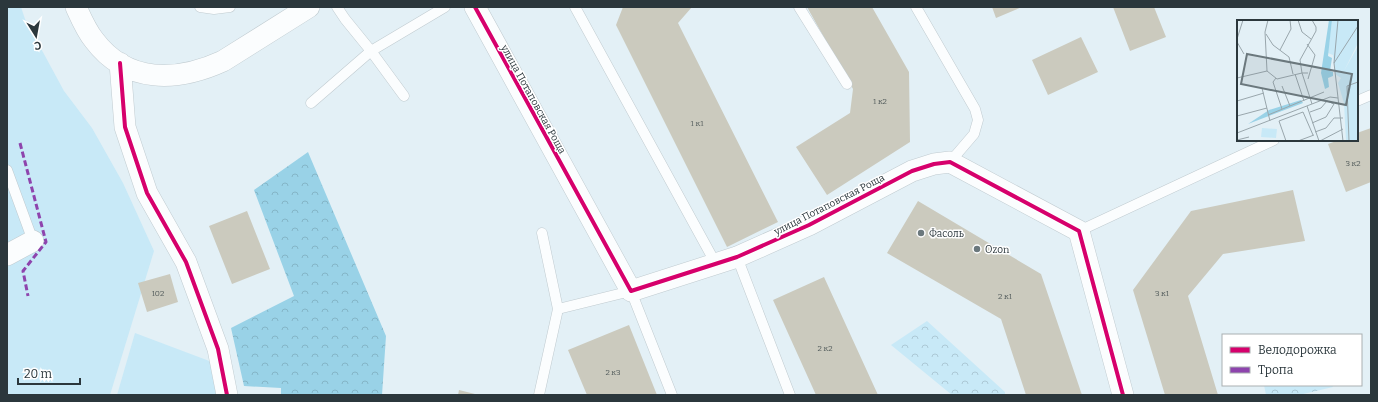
<svg xmlns="http://www.w3.org/2000/svg" width="1378" height="402" font-family="Bitter,serif">
  <defs>
    <pattern id="forest-crowns" width="20" height="18" patternUnits="userSpaceOnUse"><rect width="20" height="18" fill="#99d2e7"/><path d="M2 6a3 3 0 1 1 6 0M12 15a3 3 0 1 1 6 0" fill="none" stroke="#84b5c7"/></pattern>
    <pattern id="park-crowns" width="20" height="18" patternUnits="userSpaceOnUse"><rect width="20" height="18" fill="#c8e9f7"/><path d="M2 6a3 3 0 1 1 6 0M12 15a3 3 0 1 1 6 0" fill="none" stroke="#acc8d5"/></pattern>
  </defs>
  <rect width="100%" height="100%" fill="#e3f0f6"/>
  <!-- green -->
  <path fill="#c8e9f7" d="M7,7H21L25,19L64,91L92,128L123,183L154,251L110,395H7Z
    M135,333L212,362L223,395H117Z"/>
  <!-- forest -->
  <path fill="url(#forest-crowns)" d="M308,152L386,336L382,395H281V388L244,386L231,328L294,296L254,190Z"/>
  <!-- park -->
  <path fill="url(#park-crowns)" d="M927,321L1005,392V395H952L891,345Z
    M1264,385H1332L1333,387L1299,395H1266Z"/>
  <!-- building -->
  <path fill="#cbcabe" d="M623,7H692L678,23L778,222L727,247L616,25Z
    M807,7H872L909,72L910,142L827,195L796,147L850,113L853,89Z
    M992,7H1022L996,18Z
    M1113,7H1154L1166,37L1130,51Z
    M1081,37L1098,72L1048,95L1032,60Z
    M1371,128V182L1346,192L1328,144L1339,140H1357V133Z
    M1293,190L1305,241L1223,254L1188,296L1218,395H1165L1133,290L1191,211Z
    M918,201L1041,274L1082,395H1026L1001,319L887,253Z
    M247,211L270,269L232,284L209,226Z
    M170,274L178,302L147,312L138,283Z
    M824,277L878,395H816L773,300Z
    M629,325L657,395H587L568,350Z
    M459,390L475,394V395H458Z"/>
  <g fill="none" stroke-linecap="round" stroke-linejoin="round">
    <defs>
      <path id="service" d="M200,7L214,9L230,7
        M337,7L345,19L371,51L404,96
        M575,7L716,264
        M799,7L847,84
        M916,7L975,109L978,120L974,134L950,162
        M1357,101L1371,95
        M311,103L371,51L445,7
        M7,170L33,241
        M1079,231L1274,140
        M737,257L790,395
        M558,309L631,291L672,395
        M539,395L558,309L542,233"/>
      <path id="minor" d="M76,7C81,18 86,30 94,40C127,84 177,82 223,61L309,7
        M475,7L631,291L737,257L809,225L912,171L934,164L950,162L1079,231L1123,395
        M120,63L125,127L147,193L186,262L218,349L227,395
        M7,255L33,241"/>
    </defs>
    <!-- service casing -->
    <use href="#service" stroke="#c0cbd0" stroke-width="11"/>
    <!-- minor casing -->
    <use href="#minor" stroke="#c0cbd0" stroke-width="22"/>
    <!-- service -->
    <use href="#service" stroke="#fbfdfe" stroke-width="10"/>
    <!-- minor -->
    <use href="#minor" stroke="#fbfdfe" stroke-width="21"/>
    <!-- quiet -->
    <path stroke="#8e44ad" stroke-width="3" stroke-dasharray="6 3" stroke-linecap="butt" d="M20,143L46,242L23,271L28,296"/>
    <defs>
      <path id="cycleway" d="M475,7L631,291L737,257L809,225L912,171L934,164L950,162L1079,231L1123,395
        M120,63L125,127L147,193L186,262L218,349L227,395"/>
    </defs>
    <!-- cycleway casing -->
    <use href="#cycleway" stroke="#fff" stroke-width="6"/>
    <!-- cycleway -->
    <use href="#cycleway" stroke="#d6006c" stroke-width="4"/>
  </g>
  <!-- markers -->
  <g fill="#6b787d" stroke="#fff" stroke-width="1.5">
    <circle cx="921" cy="233" r="4"/>
    <circle cx="977" cy="249" r="4"/>
  </g>
  <g text-anchor="middle" stroke-width="3" stroke-linejoin="round" paint-order="stroke">
    <!-- number labels -->
    <g font-size="8" fill="#535c5c">
      <text x="880" y="104">1 к2</text>
      <text x="697" y="126">1 к1</text>
      <text x="1353" y="166">3 к2</text>
      <text x="158" y="296">102</text>
      <text x="1162" y="296">3 к1</text>
      <text x="1005" y="299">2 к1</text>
      <text x="825" y="351">2 к2</text>
      <text x="613" y="375">2 к3</text>
    </g>
    <!-- street labels -->
    <g font-size="10" fill="#2b373c" stroke="#fff">
      <text transform="translate(534 99) rotate(61)" y="4">улица Потаповская Роща</text>
      <text transform="translate(829 204) rotate(-27)" y="4">улица Потаповская Роща</text>
    </g>
    <!-- poi labels -->
    <g font-size="10" fill="#2b373c" stroke="#fff" text-anchor="start">
      <text x="929" y="237">Фасоль</text>
      <text x="985" y="253">Ozon</text>
    </g>
  </g>
  <!-- overview -->
  <g transform="translate(1237 20)">
    <rect width="121" height="121" fill="#e3f0f6"/>
    <path d="M95,0H121V23L107,51L121,26V121H109L107,83L101,63L104,58L98,54L96,35L91,33ZM25,108L40,109L39,118L24,117Z" fill="#c8e9f7"/>
    <path d="M92,0H95L91,36L95,38L93,51L96,52V56L91,58L92,67L88,69L84,53ZM64,80L66,83L11,104L32,90Z" fill="#99d2e7"/>
    <path fill="none" stroke="#99a6ac" stroke-width="1" d="M31,0L28,12L30,51L40,59L65,53L75,84M61,0L65,12L74,19M29,14L36,25L52,37L56,54M0,19L6,0M0,22L7,34M70,24L78,35L71,59M43,30L54,9L53,0M97,43L101,0M71,53H65L63,40L79,11V7L75,0M58,54L67,81M0,58L30,51M39,58L36,62L45,89M45,66L53,86M25,68L33,101M0,81L27,73M70,86L82,121M73,92L84,88L90,81L97,84L89,97L75,103M31,95L87,72M0,96L30,88M78,112L89,108L97,98H106M0,113L93,77L101,78M0,120L12,117M49,121L42,101L66,92L76,115M61,121L77,115M83,121L106,109M106,121L97,43L121,6M112,121L110,66L121,62"/>
    <path fill="#6b787d" fill-opacity="0.15" stroke="#6b787d" stroke-width="2" d="M10,34L115,54L109,85L4,64Z"/>
    <rect width="121" height="121" fill="none" stroke="#2b373c" stroke-width="2"/>
  </g>
  <!-- border -->
  <rect width="1378" height="402" fill="none" stroke="#2b373c" stroke-width="16"/>
  <!-- legend -->
  <rect x="1222" y="334" width="140" height="52" fill="#ffffff" stroke="#aaafb1"/>
  <rect x="1230" y="347" width="20" height="6" fill="#d6006c" stroke="#aaafb1"/>
  <text x="1258" y="354" font-size="12" fill="#2b373c">Велодорожка</text>
  <rect x="1230" y="367" width="20" height="6" fill="#8e44ad" stroke="#aaafb1"/>
  <text x="1258" y="374" font-size="12" fill="#2b373c">Тропа</text>
  <!-- north arrow -->
  <g transform="translate(36 36) rotate(169)" stroke="#ffffff" stroke-width="3" paint-order="stroke">
  <path d="M0-3L7 15L0 10L-7 15Z" fill="#2b373c"/>
  <text y="-6" font-size="11" font-weight="bold" text-anchor="middle" fill="#2b373c">С</text>
  </g>
  <!-- scale -->
  <path d="M18 378v6h62v-6" fill="none" stroke="#2b373c" stroke-width="2"/>
  <text x="24" y="378" font-size="12" fill="#2b373c" stroke="#ffffff" stroke-width="3" paint-order="stroke">20 m</text>
</svg>
